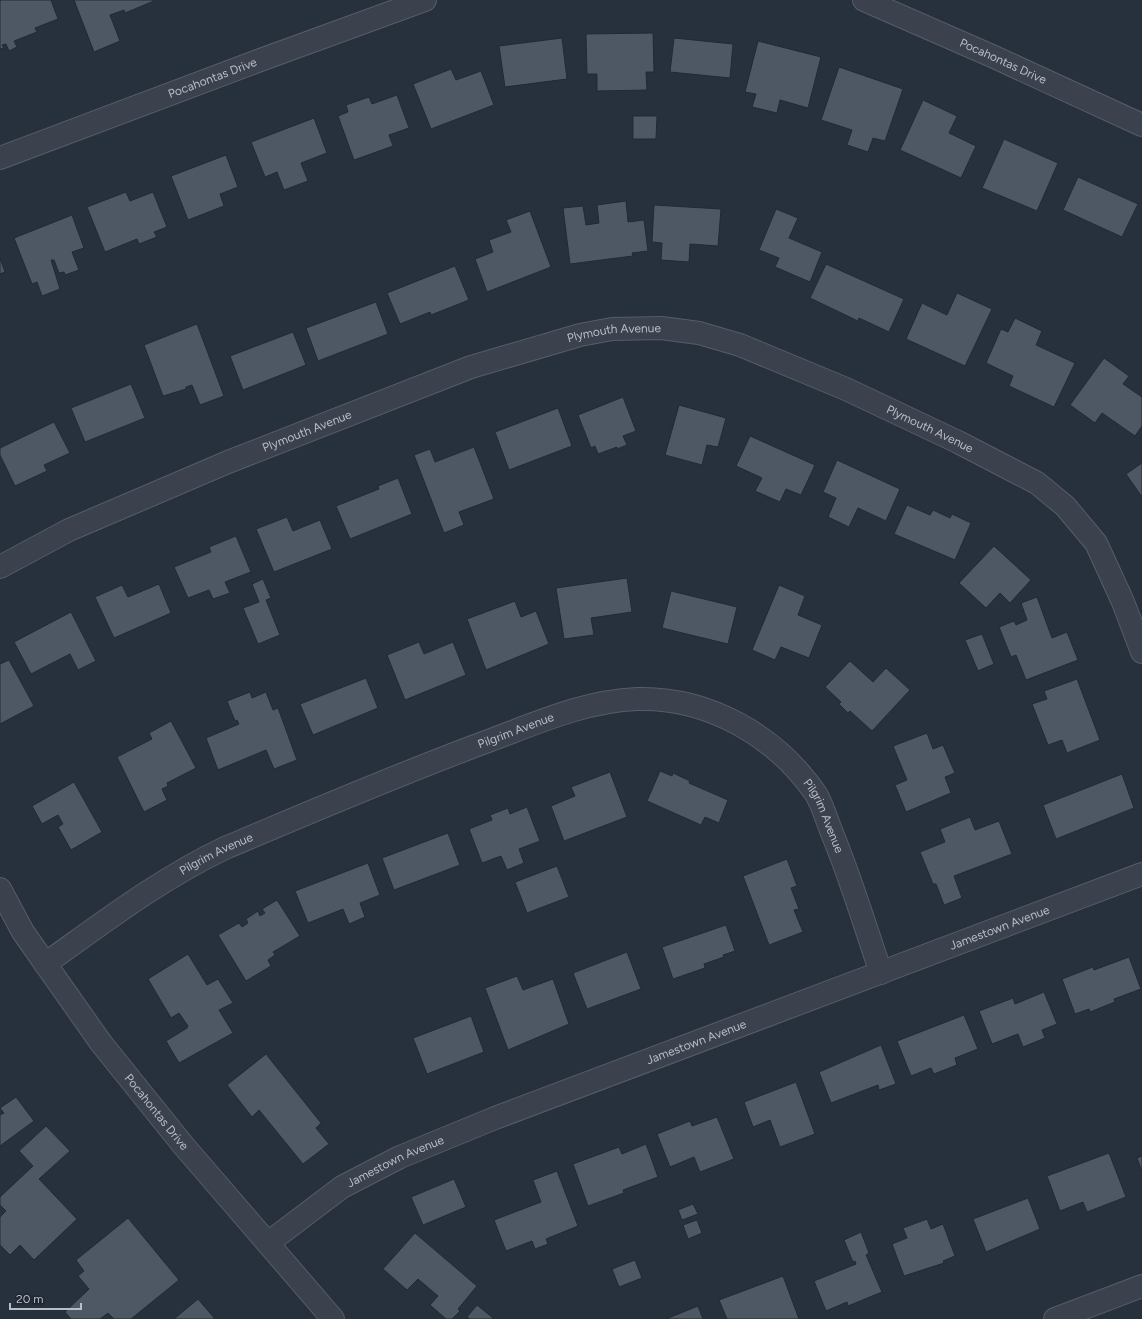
<svg xmlns="http://www.w3.org/2000/svg" width="1142" height="1319" font-family="Figtree,sans-serif">
  <rect width="100%" height="100%" fill="#27303d"/>
  <!-- building -->
  <path fill="#4e5865" stroke="#222934" d="M0,0H51L58,19L35,28L37,32L14,41L17,47L9,51L6,44L2,45L4,48L0,49Z
    M74,0H153L154,1L125,13L124,10L110,15L120,41L94,52Z
    M653,33L654,72H646L647,90L597,91V74H587L586,34Z
    M562,38L567,79L505,87L499,46Z
    M674,38L733,44L730,78L670,72Z
    M758,41L821,57L808,108L780,100L777,113L752,107L756,94L745,92Z
    M839,67L903,89L885,141L873,138L868,152L847,145L852,130L821,120Z
    M451,69L456,80L481,71L494,105L431,129L413,84Z
    M397,95L409,128L389,135L393,146L354,160L338,116L348,112L346,105L369,97L372,104Z
    M923,100L957,116L949,133L976,146L961,178L900,150Z
    M633,116H657L656,139H633Z
    M314,118L327,153L301,163L308,181L284,190L277,172L265,177L251,142Z
    M1004,139L1058,163L1037,211L982,188Z
    M226,155L238,187L220,194L224,206L188,220L171,176Z
    M1078,177L1138,204L1122,237L1063,210Z
    M126,192L130,201L153,192L167,227L154,232L157,237L139,244L137,239L105,252L87,207Z
    M626,201L628,222L644,220L648,251L632,253L633,256L570,264L563,208L583,206L586,225L599,223L597,205Z
    M654,205L721,209L718,246L690,244L689,262L661,260L662,243L652,242Z
    M776,209L798,218L789,238L822,252L810,282L775,267L779,258L759,250Z
    M530,211L551,267L487,292L475,259L493,252L489,240L511,232L506,220Z
    M72,215L84,248L72,252L79,270L65,275L64,272L59,273L54,260H51L60,289L42,296L37,282L32,284L14,238Z
    M0,258L5,272L0,274Z
    M826,264L904,299L889,332L859,318L858,321L810,298Z
    M455,266L469,300L431,315L430,312L400,324L387,293Z
    M957,293L992,309L965,366L906,339L922,303L947,315Z
    M376,302L388,334L318,361L306,328Z
    M1015,318L1042,331L1036,345L1075,363L1054,407L1009,386L1013,376L986,363L1001,329L1008,332Z
    M197,324L224,396L200,405L192,385L186,387V389L163,396L144,345Z
    M293,332L306,365L243,390L230,356Z
    M1104,358L1129,376L1123,384L1142,397V426L1135,436L1102,413L1095,423L1070,405Z
    M131,384L145,418L85,442L71,408Z
    M623,397L636,431L623,436L627,445L617,449V447L598,454L595,446L591,448L578,415Z
    M679,405L726,418L718,447L707,445L702,465L665,455Z
    M558,408L572,446L509,470L495,432Z
    M54,422L70,453L44,465L47,471L15,486L0,455V448Z
    M750,436L815,465L801,495L786,489L780,502L755,491L762,478L736,466Z
    M474,447L494,499L459,512L464,525L444,533L414,455L430,449L435,462Z
    M837,460L900,489L886,521L858,508L849,527L828,517L836,498L823,492Z
    M1142,463V497L1126,474Z
    M398,478L412,514L350,539L336,506L379,489L378,486Z
    M907,505L930,515L933,510L950,518L952,514L971,523L955,560L894,534Z
    M287,517L293,531L320,520L332,549L274,572L256,529Z
    M236,536L251,572L225,582L230,593L213,599L209,590L188,598L174,567L211,552L209,547Z
    M994,546L1031,580L1010,603L1000,593L986,608L959,583Z
    M627,578L632,612L591,618L594,635L564,639L556,588Z
    M263,579L271,598L266,600L280,635L258,644L243,608L259,602L252,584Z
    M159,584L171,613L114,638L95,597L122,585L128,597Z
    M779,585L805,596L798,615L822,625L809,658L781,647L775,660L752,650Z
    M671,591L737,607L728,644L662,628Z
    M1037,597L1052,638L1067,632L1078,660L1026,680L1016,655L1011,657L999,627L1014,621L1016,625L1027,620L1021,603Z
    M515,601L521,617L536,611L549,644L486,670L467,619Z
    M71,612L96,661L78,670L70,654L31,674L14,642Z
    M982,634L994,664L978,671L965,640Z
    M419,642L424,654L453,642L466,675L405,700L387,655Z
    M9,660L34,706L0,724V664Z
    M850,661L873,682L886,668L910,690L872,731L850,711L848,713L839,704L841,702L825,687Z
    M366,678L378,708L313,735L300,704Z
    M1077,679L1100,740L1067,753L1062,740L1048,745L1032,704L1047,699L1044,691Z
    M250,692L252,698L266,692L273,710L278,708L297,760L274,769L266,750L218,770L206,738L239,724L237,720L235,721L227,701Z
    M171,721L196,768L167,783L168,786L162,789L167,800L144,812L117,757L152,739L149,733Z
    M927,733L933,749L943,745L955,773L945,777L951,793L906,812L895,785L907,780L893,746Z
    M660,771L672,776L673,773L690,781L689,783L728,800L719,823L705,817L701,825L647,801Z
    M610,772L627,817L564,841L551,806L575,796L571,787Z
    M1122,774L1134,808L1056,839L1043,805Z
    M74,782L102,832L71,850L58,827L63,824L58,815L42,824L32,806Z
    M527,807L540,841L519,849L524,863L507,870L501,856L482,863L469,829L492,820L490,815L508,808L510,814Z
    M970,817L975,830L999,821L1012,854L954,876L962,898L944,905L936,884H933L920,852L945,842L940,829Z
    M448,833L460,865L394,890L382,858Z
    M787,859L797,886L791,888L799,909L794,910L803,932L769,945L743,876Z
    M368,863L380,895L360,903L365,917L349,924L343,909L308,923L295,891Z
    M557,866L569,897L527,913L515,882Z
    M277,900L300,936L273,952L275,955L268,960L271,966L246,981L218,935L239,923L242,927L248,923L246,919L258,911L260,916L265,913L262,909Z
    M726,925L735,951L723,955L724,957L704,964L705,968L673,979L662,947Z
    M627,952L641,989L587,1009L573,973Z
    M188,954L207,985L218,979L233,1003L219,1010L233,1033L179,1063L166,1041L187,1028L188,1026L179,1013L171,1018L148,979Z
    M1129,957L1141,989L1114,999L1115,1002L1090,1012L1089,1009L1075,1014L1062,979L1093,967L1094,970Z
    M517,976L523,990L553,979L569,1024L508,1050L485,988Z
    M1044,992L1057,1024L1042,1030L1045,1038L1023,1047L1018,1034L992,1044L979,1011L1013,998L1015,1004Z
    M964,1015L978,1049L955,1058L957,1065L934,1074L931,1068L911,1076L897,1041Z
    M471,1016L484,1052L427,1074L413,1038Z
    M881,1045L896,1084L879,1090L878,1085L831,1103L819,1072Z
    M266,1054L321,1123L316,1128L329,1144L303,1164L259,1110L252,1117L227,1085Z
    M796,1082L815,1134L780,1147L770,1120L753,1127L744,1102Z
    M16,1097L34,1121L0,1146V1115L4,1113L0,1108Z
    M717,1117L734,1159L700,1172L694,1157L670,1167L657,1134L690,1121L692,1126Z
    M46,1126L70,1151L39,1179L77,1219L34,1260L20,1245L10,1255L0,1245V1217L6,1211L0,1205V1197L33,1166L19,1151Z
    M646,1144L658,1177L623,1190L624,1193L588,1206L573,1164L619,1147L622,1154Z
    M1109,1153L1126,1197L1087,1212L1083,1202L1060,1211L1047,1176Z
    M1142,1156V1172L1137,1158Z
    M557,1171L578,1226L546,1239L548,1244L535,1249L532,1241L506,1251L494,1220L541,1202L533,1180Z
    M454,1179L466,1207L423,1225L411,1197Z
    M1028,1198L1040,1229L986,1252L973,1219Z
    M693,1204L698,1214L682,1220L678,1210Z
    M128,1218L179,1280L131,1319H114L108,1313L100,1319H71L65,1312L89,1289L78,1276L84,1271L76,1260Z
    M927,1219L931,1229L943,1224L955,1256L943,1261L944,1263L904,1276L892,1244L907,1238L903,1228Z
    M697,1220L702,1233L688,1239L683,1225Z
    M861,1232L869,1253L866,1255L882,1292L848,1306L847,1302L826,1311L814,1281L856,1264L855,1261L853,1262L844,1240Z
    M415,1233L477,1286L458,1309L460,1311L452,1319H446L430,1305L438,1296L418,1279L407,1290L383,1269Z
    M635,1260L642,1278L619,1287L612,1269Z
    M783,1276L799,1319H727L719,1300Z
    M198,1299L215,1319H174Z
    M477,1305L493,1318L492,1319H470L467,1317Z
    M698,1306L703,1319H666Z"/>
  <g fill="none" stroke-linecap="round" stroke-linejoin="round">
    <defs>
      <g id="minor">
        <path id="s1" d="M864,0L992,56L1142,125"/>
        <path id="s2" d="M0,158L255,62L425,0"/>
        <path id="s3" d="M0,567L69,530L228,462L471,367L580,335L612,329L661,328L699,333L740,345L846,389L958,442L1037,483L1065,506L1096,543L1123,602L1142,652"/>
        <path id="s4" d="M0,889L23,932L101,1043L183,1145L333,1319"/>
        <path id="s5" d="M45,964C104,922 160,879 225,848C313,811 401,773 491,740C539,722 586,701 637,699C709,697 776,736 816,794C823,806 827,821 832,833C851,879 865,926 881,973"/>
        <path id="s6" d="M268,1243L342,1187L400,1157L495,1118L1142,874"/>
        <path d="M1055,1319L1142,1286"/>
      </g>
    </defs>
    <!-- minor casing -->
    <use href="#minor" stroke="#565d68" stroke-width="24"/>
    <!-- minor -->
    <use href="#minor" stroke="#3b424d" stroke-width="22"/>
  </g>
  <g text-anchor="middle" stroke-width="3" stroke-linejoin="round" paint-order="stroke">
    <!-- street labels -->
    <g font-size="12" fill="#b7bec8" stroke="#202732">
      <text dy="4" stroke="none"><textPath href="#s1" startOffset="152">Pocahontas Drive</textPath></text>
      <text dy="4" stroke="none"><textPath href="#s2" startOffset="227">Pocahontas Drive</textPath></text>
      <text dy="4" stroke="none"><textPath href="#s3" startOffset="660">Plymouth Avenue</textPath></text>
      <text dy="4" stroke="none"><textPath href="#s3" startOffset="996">Plymouth Avenue</textPath></text>
      <text dy="4" stroke="none"><textPath href="#s3" startOffset="336">Plymouth Avenue</textPath></text>
      <text dy="4" stroke="none"><textPath href="#s5" startOffset="528">Pilgrim Avenue</textPath></text>
      <text dy="4" stroke="none"><textPath href="#s5" startOffset="888">Pilgrim Avenue</textPath></text>
      <text dy="4" stroke="none"><textPath href="#s5" startOffset="204">Pilgrim Avenue</textPath></text>
      <text dy="4" stroke="none"><textPath href="#s6" startOffset="800">Jamestown Avenue</textPath></text>
      <text dy="4" stroke="none"><textPath href="#s6" startOffset="476">Jamestown Avenue</textPath></text>
      <text dy="4" stroke="none"><textPath href="#s4" startOffset="273">Pocahontas Drive</textPath></text>
      <text dy="4" stroke="none"><textPath href="#s6" startOffset="152">Jamestown Avenue</textPath></text>
    </g>
  </g>
  <!-- scale -->
  <path d="M10 1303v6h71v-6" fill="none" stroke="#b7bec8" stroke-width="2"/>
  <text x="16" y="1303" font-size="12" fill="#b7bec8" stroke="#202732" stroke-width="3" paint-order="stroke">20 m</text>
</svg>
